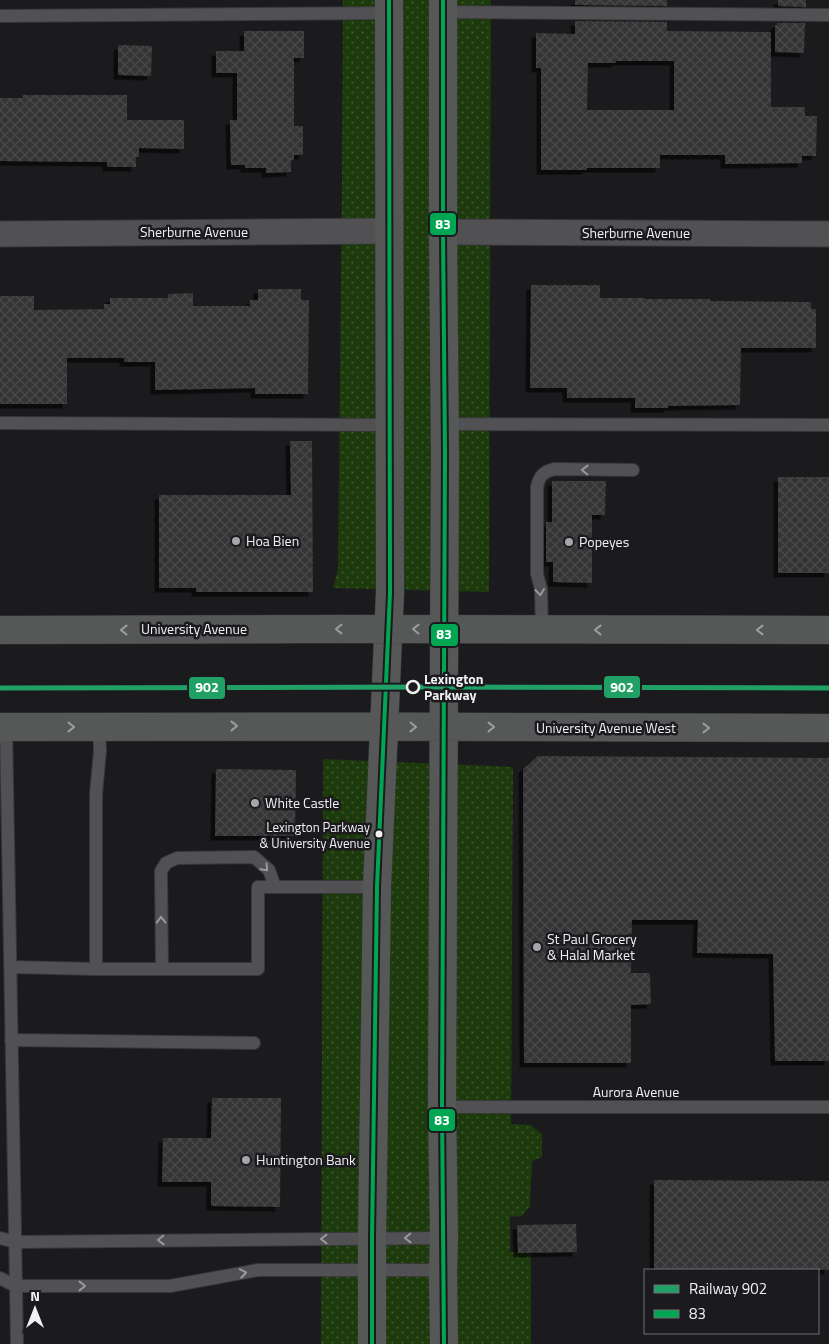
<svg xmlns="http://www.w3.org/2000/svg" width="829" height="1344" font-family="'Titillium Web',sans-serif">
  <defs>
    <pattern id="grass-dots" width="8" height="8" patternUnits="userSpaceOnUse" patternTransform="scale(1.25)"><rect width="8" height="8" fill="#1c3a0b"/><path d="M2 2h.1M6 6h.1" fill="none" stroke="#3d572f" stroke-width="1.8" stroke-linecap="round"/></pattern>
    <pattern id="building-cross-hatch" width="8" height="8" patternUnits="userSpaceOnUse" patternTransform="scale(1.25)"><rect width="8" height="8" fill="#343436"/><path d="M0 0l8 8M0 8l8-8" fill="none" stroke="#48484a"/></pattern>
    <filter id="shadow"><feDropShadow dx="-4.5" dy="4.5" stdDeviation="0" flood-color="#0009"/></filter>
  </defs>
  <rect width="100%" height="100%" fill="#1b1b1e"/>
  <!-- grass -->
  <path fill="url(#grass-dots)" d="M343,0H491L489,592L333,588L338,569L342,184Z
    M323,759L513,767L511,1124L531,1125L542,1134V1157L532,1161L530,1206L522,1216L510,1217V1252L531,1253V1344H321Z"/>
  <!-- building -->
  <path fill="url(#building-cross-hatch)" fill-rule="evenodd" filter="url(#shadow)" d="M575,0H667V6L575,5Z
    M778,0H806V7L778,6Z
    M575,21L667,22V31L771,32V107H805V116H817L816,156H802V163L725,164V155H660V168H587V170H541V68H536V33L575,34ZM616,61H674V110H587L588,63H616Z
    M777,23H805L804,53L775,52V25H777Z
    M244,31H304V58H294V126H303V155H294V160H291V172L266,173V168H245V165H231L230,120H237V73H216V51H244Z
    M118,45L152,46L151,76L118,75Z
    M23,95H127V120H184V149L139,148V157H136V167H107V162L0,161V98H23Z
    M531,285H600V298H645V299H710V301L811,302V309H816V348H741L740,405L668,406V408H635V398H567V388H530Z
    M258,289H301V300H309L308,394H255V388L155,390V362H124V358H67V404H0V296H34V310L104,309V304H110V298H168V294L193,293V306H250V300H258Z
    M290,441H312L313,592H196V588H159V495H291Z
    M778,477H829V573H778Z
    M552,481H606L605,515H592V583L553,582V562H546V522H552Z
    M538,756L829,758V1061H775L773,954L697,953L698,920H632L631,973H650L651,1004L631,1005V1063H524L523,769Z
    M216,769L296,770L295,836H215Z
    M212,1098H281L280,1207L211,1206V1182H162L163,1138H211Z
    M654,1180L829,1181V1270H654Z
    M576,1224L577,1252L518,1253L517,1225Z"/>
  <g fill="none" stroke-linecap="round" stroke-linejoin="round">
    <defs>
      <path id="lane" d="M443,12L829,15
        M0,16L389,13
        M0,423L390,425
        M444,424L829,425
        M542,630L541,589L537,574V487C539,476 544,471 555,469L633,470
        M99,726L100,751L96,794V969H258V887H377
        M6,727L17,1344
        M10,967L96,969
        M162,968L161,871L166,863L177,858L254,857L269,870L275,887
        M11,1040L254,1043
        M442,1107H829
        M0,1238L16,1242L444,1238
        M0,1278L15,1286H170L258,1270H443"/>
      <path id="street" d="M443,232L829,234
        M0,234L389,231"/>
      <path id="secondary" d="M443,0V232L445,453L442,1107L444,1238L443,1270L444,1344
        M0,630L338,629L829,630
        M0,727C276,726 553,727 829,728
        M372,1344V1239L377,887L390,593L389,0"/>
    </defs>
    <!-- lane casing -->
    <use href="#lane" stroke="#38383b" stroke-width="14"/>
    <!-- street casing -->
    <use href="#street" stroke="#38383b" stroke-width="27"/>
    <!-- secondary casing -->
    <use href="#secondary" stroke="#38383b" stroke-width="29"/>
    <!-- lane -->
    <use href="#lane" stroke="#515154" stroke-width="12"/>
    <!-- street -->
    <use href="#street" stroke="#515154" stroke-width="25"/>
    <!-- secondary -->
    <use href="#secondary" stroke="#565858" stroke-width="28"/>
    <defs>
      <path id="bus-1" d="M443,0V232L445,453L442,1107L444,1344
        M372,1344V1239L377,887L390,593L389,0"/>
    </defs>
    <!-- bus-1 casing -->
    <use href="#bus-1" stroke="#1a1a1f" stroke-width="8"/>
    <!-- bus-1 -->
    <use href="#bus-1" stroke="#00a651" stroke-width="4"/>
    <defs>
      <path id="rail-1" d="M0,688L443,687L829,688"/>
    </defs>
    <!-- rail-1 casing -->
    <use href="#rail-1" stroke="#1a1a1f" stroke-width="9"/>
    <!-- rail-1 -->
    <use href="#rail-1" stroke="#20a064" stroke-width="5"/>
  </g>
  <!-- one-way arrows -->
  <defs><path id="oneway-chevron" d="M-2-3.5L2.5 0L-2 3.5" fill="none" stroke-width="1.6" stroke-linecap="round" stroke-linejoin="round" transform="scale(1.25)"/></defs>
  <g stroke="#99999c">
    <use href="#oneway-chevron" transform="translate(585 470) rotate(-179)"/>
    <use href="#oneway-chevron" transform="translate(540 592) rotate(83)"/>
    <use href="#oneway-chevron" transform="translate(265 868) rotate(47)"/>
    <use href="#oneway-chevron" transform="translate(161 920) rotate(-91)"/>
    <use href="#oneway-chevron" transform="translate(408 1238) rotate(179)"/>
    <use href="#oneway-chevron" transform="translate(324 1239) rotate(180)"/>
    <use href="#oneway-chevron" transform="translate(161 1240) rotate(179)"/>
    <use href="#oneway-chevron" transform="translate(243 1273) rotate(-10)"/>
    <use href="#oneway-chevron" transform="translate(82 1286)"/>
  </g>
  <g stroke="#9c9d9e">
    <use href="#oneway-chevron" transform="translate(339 629) rotate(-180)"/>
    <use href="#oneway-chevron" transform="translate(416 629) rotate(-179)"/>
    <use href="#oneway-chevron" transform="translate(124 630) rotate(180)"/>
    <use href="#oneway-chevron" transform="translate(598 630) rotate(180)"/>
    <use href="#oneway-chevron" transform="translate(760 630) rotate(-180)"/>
    <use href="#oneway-chevron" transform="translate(234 726)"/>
    <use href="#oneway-chevron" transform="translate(71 727)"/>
    <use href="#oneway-chevron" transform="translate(413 727) rotate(1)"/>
    <use href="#oneway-chevron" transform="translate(491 727)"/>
    <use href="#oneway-chevron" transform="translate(706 728)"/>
  </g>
  <!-- markers -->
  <g fill="#a6a6a9" stroke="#1a1a1f" stroke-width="2">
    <circle cx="236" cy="541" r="5"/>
    <circle cx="569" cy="542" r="5"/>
    <circle cx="255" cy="803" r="5"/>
    <circle cx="537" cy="947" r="5"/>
    <circle cx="246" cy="1160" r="5"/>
  </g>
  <circle fill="#1a1a1f" stroke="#f1f1f4" stroke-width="2.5" cx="413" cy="687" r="6"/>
  <circle fill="#f1f1f4" stroke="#1a1a1f" stroke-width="2" cx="379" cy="834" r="4.5"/>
  <g text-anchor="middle" stroke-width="5" stroke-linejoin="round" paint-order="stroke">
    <!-- bus labels -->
    <g font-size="13" fill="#f1f1f4" stroke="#1a1a1f" text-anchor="end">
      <text x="370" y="832">Lexington Parkway<tspan x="370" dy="16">&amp; University Avenue</tspan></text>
    </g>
    <!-- street labels -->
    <g font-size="14" fill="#f1f1f4" stroke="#1a1a1f">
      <text x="194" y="237">Sherburne Avenue</text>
      <text x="636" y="238">Sherburne Avenue</text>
      <text x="194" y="634">University Avenue</text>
      <text x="606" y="733">University Avenue West</text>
      <text x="636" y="1097">Aurora Avenue</text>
    </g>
    <!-- poi labels -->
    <g font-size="14" fill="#f1f1f4" stroke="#1a1a1f" text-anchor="start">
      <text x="246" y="546">Hoa Bien</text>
      <text x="579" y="547">Popeyes</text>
      <text x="265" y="808">White Castle</text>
      <text x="547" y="944">St Paul Grocery<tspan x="547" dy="16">&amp; Halal Market</tspan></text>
      <text x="256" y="1165">Huntington Bank</text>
    </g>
    <!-- stop labels -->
    <g font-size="14" font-weight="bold" fill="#f1f1f4" stroke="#1a1a1f" text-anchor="start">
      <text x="424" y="684">Lexington<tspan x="424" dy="16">Parkway</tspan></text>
    </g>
  </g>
  <g stroke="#1a1a1f" stroke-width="2">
    <rect x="429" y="212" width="28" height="24" rx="5" fill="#00a651"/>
    <rect x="430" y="623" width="29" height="24" rx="5" fill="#00a651"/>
    <rect x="603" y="675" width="38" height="24" rx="5" fill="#20a064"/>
    <rect x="188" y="676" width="38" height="24" rx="5" fill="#20a064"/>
    <rect x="428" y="1108" width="28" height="24" rx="5" fill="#00a651"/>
  </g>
  <g font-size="14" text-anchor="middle" font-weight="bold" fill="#fff">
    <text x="443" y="229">83</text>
    <text x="444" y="639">83</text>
    <text x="622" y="692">902</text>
    <text x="207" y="692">902</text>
    <text x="442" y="1125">83</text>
  </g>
  <!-- legend -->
  <rect x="644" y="1269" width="175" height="65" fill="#1a1a1f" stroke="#707074"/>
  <rect x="654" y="1285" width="25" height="8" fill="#20a064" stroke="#707074"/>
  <text x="689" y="1294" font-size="15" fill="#f1f1f4">Railway 902</text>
  <rect x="654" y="1310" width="25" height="8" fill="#00a651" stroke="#707074"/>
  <text x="689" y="1319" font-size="15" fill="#f1f1f4">83</text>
  <!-- north arrow -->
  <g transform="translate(35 1309)" stroke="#1a1a1f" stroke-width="4" paint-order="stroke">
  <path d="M0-4L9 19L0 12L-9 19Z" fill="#f1f1f4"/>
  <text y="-8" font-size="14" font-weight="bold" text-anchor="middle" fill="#f1f1f4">N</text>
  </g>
</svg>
